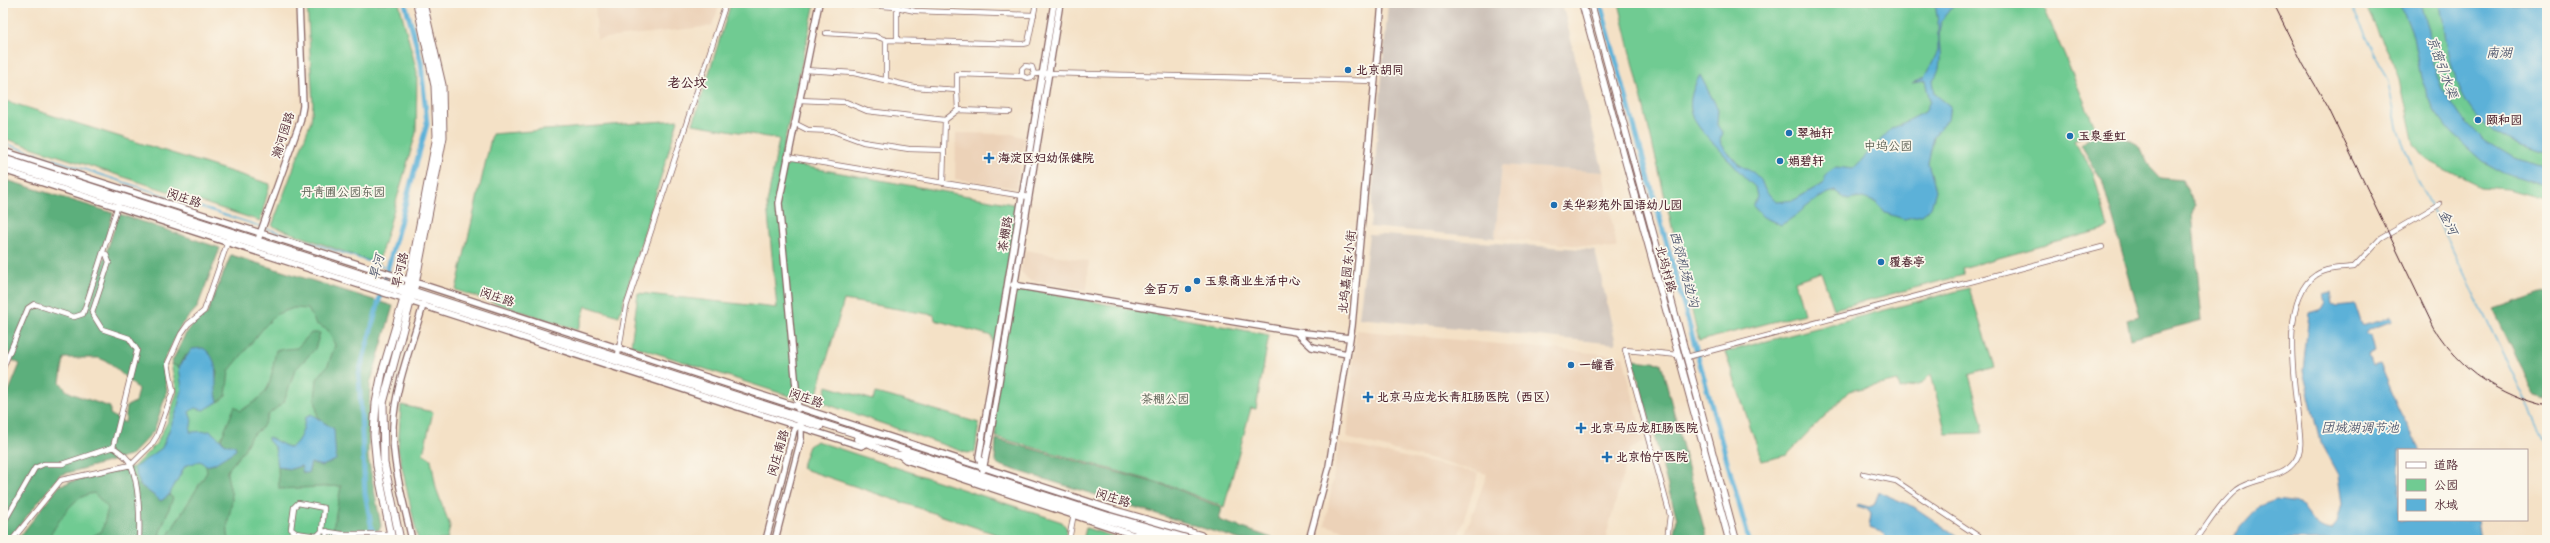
<svg xmlns="http://www.w3.org/2000/svg" width="2550" height="543" font-family="Delius,'LXGW WenKai TC',sans-serif">
  <rect width="100%" height="100%" fill="#fbf7ec"/>
  <filter id="ink" filterUnits="userSpaceOnUse"><feTurbulence type="fractalNoise" baseFrequency=".025" numOctaves="2"/><feDisplacementMap in="SourceGraphic" scale="8" xChannelSelector="R" yChannelSelector="G"/><feConvolveMatrix kernelMatrix="1 2 1 2 8 2 1 2 1" color-interpolation-filters="sRGB"/></filter>
  <filter id="wash" filterUnits="userSpaceOnUse"><feTurbulence type="fractalNoise" baseFrequency=".012" numOctaves="4" result="noise"/><feDisplacementMap in="SourceGraphic" scale="16" xChannelSelector="R" yChannelSelector="G"/><feGaussianBlur stdDeviation="0.9" result="paint"/><feColorMatrix in="noise" values="0 0 0 0 0 0 0 0 0 0 0 0 0 0 0 0 0 1.4 0 .05"/><feComposite in="paint" operator="in"/></filter>
  <g filter="url(#wash)">
    <rect width="100%" height="100%" fill="#f4e1c6"/>
    <!-- built -->
    <path fill="#ecd2b8" d="M595,3H720L712,26L597,39Z
      M956,133L1012,134L1025,138L1016,188L955,179Z
      M1502,165L1603,172L1617,249L1495,238Z
      M1025,250L1089,261L1087,290L1029,280L1021,272Z
      M1356,330L1623,356L1644,442L1630,450L1605,540H1463L1487,474L1347,438Z
      M1339,443L1479,473L1457,540H1373L1325,525Z"/>
    <!-- industrial -->
    <path fill="#cdc2b9" d="M1388,3H1562L1603,172L1502,165L1495,238L1370,227Z
      M1369,234L1595,250L1616,344L1359,318Z"/>
    <!-- green -->
    <path fill="#70cb92" stroke="#5d755e" d="M307,3H399L417,72L416,133L378,264L272,226L311,121L313,104Z
      M731,3H815L780,162L1018,205L1006,285L1269,335L1256,409L1251,408L1224,507L1174,487L996,437L992,336L935,320L934,315L844,300L814,404L631,345L638,293L777,308L767,204L779,139L693,124Z
      M1619,3H2042L2095,127L2074,141L2093,171L2108,228L1962,268L1964,275L1834,309L1821,272L1795,281L1804,314L1699,341Z
      M2364,3H2547V200L2508,189L2480,187L2426,160L2414,144L2400,80L2394,64Z
      M3,100L270,184L260,221L3,138Z
      M678,120L619,316L586,306L578,330L456,290L492,134Z
      M231,255L371,300L354,477L365,540H17L68,482L133,467L156,444L168,421L177,392L171,364L185,335L194,323L207,314Z
      M1969,288L1994,367L1969,375L1982,423V433L1946,434L1931,374L1921,384L1900,390L1898,381L1849,391L1787,455L1762,461L1725,352Z
      M827,386L873,400L875,393L888,396L979,423L975,452L967,453L823,403Z
      M401,405L433,412L423,454L431,459L436,488L450,526L447,540H418L398,449Z
      M816,441L1062,522L1067,529L1065,540H1013L801,468L809,446Z
      M1086,528L1125,540H1083Z"/>
    <!-- forest -->
    <path fill="#5caf7c" stroke="#536754" fill-rule="evenodd" d="M2099,129L2108,139L2117,133L2140,146L2148,164L2161,178L2182,180L2195,205L2192,213L2202,320L2131,339L2127,320L2140,316L2102,180L2081,145Z
      M3,179L113,213L87,311L119,214L220,248L197,308L182,324L163,363L167,391L154,431L130,456L60,475L8,540H3V398L7,396L20,364L10,359L3,376ZM64,358H99L110,363L138,389L135,402L127,406L125,423L110,414V407L78,396L67,391L60,382Z
      M231,255L393,306L370,384L368,457L381,526L379,530L363,531L365,538L386,540H331L341,486L279,489L278,467L291,469L301,466L308,473L311,463L334,429L318,419L315,398L317,379L328,365L335,345L328,330L316,324L308,309L294,308L277,314L265,326L229,371L226,396L218,402L214,390L217,371L186,355L179,367L171,364L185,335L194,323L207,314Z
      M2547,292V400L2536,397L2494,310Z
      M311,333H320L315,349L295,370L284,402L269,414L262,428L251,436L244,450L227,471C227,480 232,492 232,499C231,516 225,519 229,540H90L91,537L102,531L108,508L94,493C70,497 60,521 47,540H17L60,485L130,467L133,487L140,485L161,501L169,495L173,498L159,535L167,537L207,472L206,466L214,464L227,445L221,439L235,406L240,411C274,391 269,386 276,350L297,348Z
      M1633,360L1661,363L1707,540H1672L1677,519Z
      M996,439L1174,488L1222,508L1219,520L1278,540H1241L999,465L995,460Z"/>
    <!-- water -->
    <path fill="#5bb1d8" stroke="#526882" d="M1935,3H1951L1954,7C1924,28 1952,56 1933,80L1935,94L1950,106L1948,119L1934,136L1928,163L1936,190L1931,208L1922,215L1904,219L1885,213L1877,203L1863,198L1847,200L1835,191C1813,197 1800,215 1781,225L1763,217L1753,206L1757,197L1755,187C1742,176 1732,163 1720,150C1696,125 1679,112 1700,75L1718,109L1717,125L1722,132L1720,141L1724,148L1738,164L1754,173L1761,180L1765,190L1776,202L1794,200L1824,183L1826,174L1836,167L1853,169L1891,129L1925,112L1930,101L1925,81L1912,83L1924,78L1938,51V23Z
      M2400,3H2421L2429,30L2432,61L2442,89L2461,117L2485,141L2513,158L2547,167V187L2504,173L2482,161L2450,132L2435,112L2421,78L2413,36Z
      M2440,3H2547V154C2532,149 2517,146 2504,138C2454,112 2448,52 2440,3Z
      M2331,292L2333,303L2338,306L2355,304L2362,325L2390,317L2392,321L2368,330L2365,334L2371,336L2375,352L2368,355L2372,366L2379,364L2399,411L2420,450H2399V520H2477L2480,540H2229L2259,506L2276,500L2299,503C2308,514 2316,529 2331,530L2337,523L2342,504L2338,475L2320,442L2303,371L2309,313L2322,309L2326,302L2324,294Z
      M203,348C223,361 212,382 218,402L204,410L195,408L189,412L192,420L190,432L210,431L227,445H235L236,450L214,464L206,466L200,461L185,466L169,495L161,501L140,485L134,468L162,448L176,413L182,390L179,367L192,349Z
      M311,414L334,429L336,460L322,466L311,463L308,473H303L301,466L291,469L278,467L275,448L268,440V437L290,448C300,442 304,429 305,418Z
      M1879,492L1914,507L1963,540H1888L1882,532L1869,528L1871,514L1867,509L1857,506L1858,504L1869,507L1874,505Z"/>
    <g fill="none" stroke-linecap="round" stroke-linejoin="round">
      <!-- stream -->
      <path stroke="#5bb1d8" stroke-width="1.5" d="M2350,3L2388,81L2398,131L2417,178L2547,444
        M3,143L389,268"/>
      <!-- canal -->
      <path stroke="#5bb1d8" stroke-width="5" d="M1600,3L1749,540
        M374,540L365,493L359,374L427,124L421,62L405,3"/>
    </g>
  </g>
  <g filter="url(#ink)">
    <g fill="none" stroke-linecap="round" stroke-linejoin="round">
      <defs>
        <path id="minor" d="M835,3L897,7V39
          M897,3V7L915,11L1034,15
          M826,33L875,36L886,40L1023,44L1028,43L1036,3
          M805,70L854,73L914,87L957,90L958,110
          M1022,76V69L1025,66L1032,67L1034,74
          M886,81V40
          M957,90V74L1022,76L1027,78L1033,77L1034,74L1048,73L1375,81
          M799,100L846,102L867,111L945,120L958,110L1010,112
          M794,123L808,130L833,131L863,142L909,149L944,150L943,182
          M944,150L945,120
          M787,157L1029,197
          M103,253L106,254L109,262L92,313L102,329L129,338L137,350L113,447
          M618,355L626,307L726,3
          M1687,357L2102,247
          M3,368L28,308L34,304L74,317L83,314L118,205
          M1863,474L1896,481L1984,540
          M3,524L35,468L44,464H62L113,447C120,452 128,457 131,465C139,485 140,518 139,540
          M322,531L317,536L296,533L291,529L294,507L298,503L324,508L322,531L342,534H391
          M12,540L61,480L131,465L152,444L157,436L173,391L168,363L181,334L188,324L204,311L228,241
          M326,540L327,531
          M1069,540L1074,513
          M1667,540L1670,515L1625,350L1679,355
          M2196,540C2208,524 2220,503 2236,490C2253,477 2283,480 2295,461C2304,449 2299,431 2298,417C2294,381 2280,298 2316,275C2326,268 2342,268 2354,267L2380,239L2440,204"/>
        <path id="tertiary" d="M3,151L430,287L1111,509L1201,535L1204,540
          M3,170L797,426L861,446L866,444
          M259,237L300,122L303,106L299,3
          M1013,285L1296,332L1350,338
          M1296,332L1312,347L1347,354
          M798,409L779,203L819,3
          M901,456L906,460L1134,535L1144,532
          M983,468L979,457L1054,3
          M983,470L992,425L1060,3
          M412,540C404,503 392,465 393,426C395,384 413,342 424,302
          M766,540L794,430L798,425
          M775,540L801,439V424
          M1309,540L1329,466L1352,326L1382,3"/>
        <path id="secondary" d="M1582,3L1729,540
          M1591,3L1736,540
          M3,158L1109,516L1193,540
          M3,164L820,427
          M857,439C873,444 890,457 908,455L1075,511L1172,540"/>
        <path id="primary" d="M392,540L377,466L374,435L376,403L382,373L409,282L437,136L435,86L417,3
          M400,540L384,463L383,403L415,284L443,137L442,85L423,3"/>
      </defs>
      <!-- minor casing -->
      <use href="#minor" stroke="#866361" stroke-width="6"/>
      <!-- tertiary casing -->
      <use href="#tertiary" stroke="#866361" stroke-width="8"/>
      <!-- secondary casing -->
      <use href="#secondary" stroke="#866361" stroke-width="8"/>
      <!-- primary casing -->
      <use href="#primary" stroke="#866361" stroke-width="9"/>
      <!-- minor -->
      <use href="#minor" stroke="#fff" stroke-width="4.5"/>
      <!-- tertiary -->
      <use href="#tertiary" stroke="#fff" stroke-width="5.5"/>
      <!-- secondary -->
      <use href="#secondary" stroke="#fff" stroke-width="6"/>
      <!-- primary -->
      <use href="#primary" stroke="#fff" stroke-width="7"/>
      <!-- tram -->
      <path stroke="#4a1f2b" stroke-width="1" d="M2273,3L2303,64L2328,107L2434,328C2460,369 2499,396 2547,407"/>
    </g>
  </g>
  <!-- markers -->
  <g fill="#1f6fb2" stroke="#fbf7ec" stroke-width="1.5">
    <circle cx="1348" cy="70" r="4"/>
    <circle cx="2478" cy="120" r="4"/>
    <circle cx="1789" cy="133" r="4"/>
    <circle cx="2070" cy="136" r="4"/>
    <path d="M987 152h4v4h4v4h-4v4h-4v-4h-4v-4h4z"/>
    <circle cx="1780" cy="161" r="4"/>
    <circle cx="1554" cy="205" r="4"/>
    <circle cx="1881" cy="262" r="4"/>
    <circle cx="1197" cy="281" r="4"/>
    <circle cx="1188" cy="289" r="4"/>
    <circle cx="1571" cy="365" r="4"/>
    <path d="M1366 391h4v4h4v4h-4v4h-4v-4h-4v-4h4z"/>
    <path d="M1579 422h4v4h4v4h-4v4h-4v-4h-4v-4h4z"/>
    <path d="M1605 451h4v4h4v4h-4v4h-4v-4h-4v-4h4z"/>
  </g>
  <g text-anchor="middle" stroke-width="3.5" stroke-linejoin="round" paint-order="stroke">
    <!-- poi labels -->
    <g font-size="12" font-weight="bold" fill="#4a1f2b" stroke="#fbf7ec" text-anchor="start">
      <text x="1356" y="74">北京胡同</text>
      <text x="2486" y="124">颐和园</text>
      <text x="1797" y="137">翠袖轩</text>
      <text x="2078" y="140">玉泉垂虹</text>
      <text x="998" y="162">海淀区妇幼保健院</text>
      <text x="1788" y="165">娟碧轩</text>
      <text x="1562" y="209">美华彩苑外国语幼儿园</text>
      <text x="1889" y="266">覆春亭</text>
      <text x="1205" y="285">玉泉商业生活中心</text>
      <text x="1180" y="293" text-anchor="end">金百万</text>
      <text x="1579" y="369">一罐香</text>
      <text x="1377" y="401">北京马应龙长青肛肠医院（西区）</text>
      <text x="1590" y="432">北京马应龙肛肠医院</text>
      <text x="1616" y="461">北京怡宁医院</text>
    </g>
    <!-- street labels -->
    <g font-size="12" fill="#4a1f2b" stroke="#fbf7ec">
      <text transform="translate(283 135) rotate(-72)" y="4">瀚河园路</text>
      <text transform="translate(184 198) rotate(18)" y="4">闵庄路</text>
      <text transform="translate(1005 234) rotate(-81)" y="4">茶棚路</text>
      <text transform="translate(1666 269) rotate(75)" y="4">北坞村路</text>
      <text transform="translate(400 270) rotate(-77)" y="4">旱河路</text>
      <text transform="translate(1347 272) rotate(-84)" y="4">北坞嘉园东小街</text>
      <text transform="translate(497 297) rotate(18)" y="4">闵庄路</text>
      <text transform="translate(806 398) rotate(19)" y="4">闵庄路</text>
      <text transform="translate(778 453) rotate(-74)" y="4">闵庄南路</text>
      <text transform="translate(1113 498) rotate(17)" y="4">闵庄路</text>
    </g>
    <!-- park labels -->
    <g font-size="12" fill="#575b4f" stroke="#fbf7ec">
      <text x="1888" y="150">中坞公园</text>
      <text x="343" y="196">丹青圃公园东园</text>
      <text x="1165" y="403">茶棚公园</text>
    </g>
    <!-- water labels -->
    <g font-size="13" font-style="italic" fill="#515970" stroke="#fbf7ec">
      <text x="2499" y="57">南湖</text>
      <text transform="translate(2443 67) rotate(70)" y="5">京密引水渠</text>
      <text transform="translate(2449 222) rotate(64)" y="5">金河</text>
      <text transform="translate(376 267) rotate(-75)" y="5">旱河</text>
      <text transform="translate(1685 269) rotate(75)" y="5">西郊机场边沟</text>
      <text x="2360" y="432">团城湖调节池</text>
    </g>
    <!-- neighbourhood labels -->
    <g font-size="13" font-weight="bold" fill="#4a1f2b" stroke="#fbf7ec">
      <text x="687" y="87">老公坟</text>
    </g>
  </g>
  <!-- margin -->
  <rect width="2550" height="543" fill="none" stroke="#fbf7ec" stroke-width="16"/>
  <!-- legend -->
  <rect x="2398" y="449" width="130" height="72" fill="#fbf7ec" stroke="#b4a19f"/>
  <rect x="2406" y="462" width="20" height="6" fill="#ffffff" stroke="#b4a19f"/>
  <text x="2434" y="469" font-size="12" fill="#4a1f2b">道路</text>
  <rect x="2406" y="479" width="20" height="12" fill="#70cb92" stroke="#b4a19f"/>
  <text x="2434" y="489" font-size="12" fill="#4a1f2b">公园</text>
  <rect x="2406" y="499" width="20" height="12" fill="#5bb1d8" stroke="#b4a19f"/>
  <text x="2434" y="509" font-size="12" fill="#4a1f2b">水域</text>
</svg>
